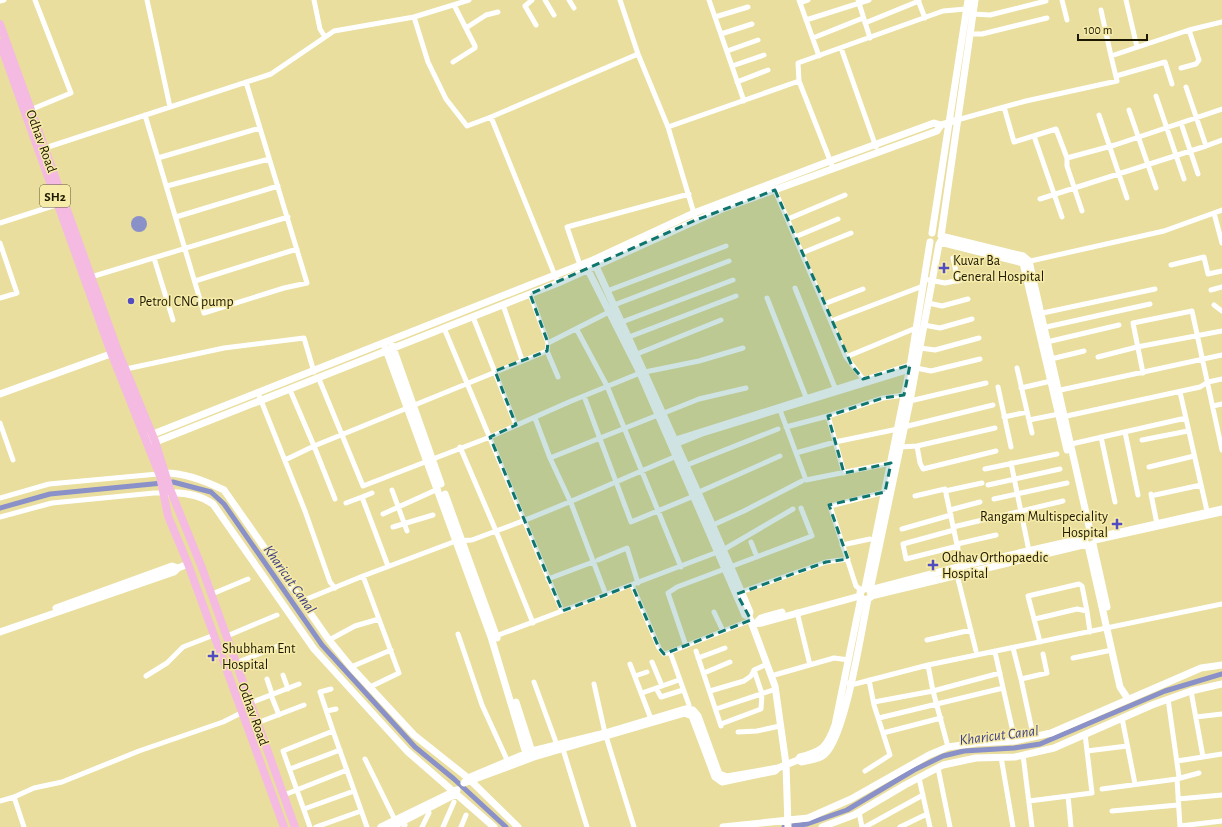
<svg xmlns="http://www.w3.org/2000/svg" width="1222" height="827" font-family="'Alegreya Sans',sans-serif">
  <rect width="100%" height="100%" fill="#e9de9d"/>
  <!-- water -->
  <path fill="#8a90c8" d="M131 224a8 8 0 1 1 16 0a8 8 0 1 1-16 0Z"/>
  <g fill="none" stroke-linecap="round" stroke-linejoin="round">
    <!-- canal -->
    <path stroke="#8a90c8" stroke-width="5" d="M0,508L50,494L173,482L211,492L224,504L322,645L415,747L454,779L506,827
      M784,827L807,824L847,810L914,770L943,756L964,751L1014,748L1040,744L1165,691L1222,674"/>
    <!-- street -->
    <path stroke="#fff" stroke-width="5" d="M147,0L170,107
      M314,0L320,29L325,37
      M532,0L525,6L536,25
      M545,0L554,15
      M569,0L574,8
      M620,0L638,54L668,127
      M709,0L744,101
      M799,0L819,56
      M858,0L870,38
      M918,0L925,18
      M1062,0L1067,20
      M1126,0L1137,47
      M0,1L4,0
      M800,3L808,0
      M1101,10L1111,56L1189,30L1222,22
      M973,14L990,15L1046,1
      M414,17L428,62L446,99L467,126L491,117L558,283
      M715,17L748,7
      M806,20L869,0
      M865,23L919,1
      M466,28L486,15L498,12
      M721,34L752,24
      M970,34H982L1047,18
      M813,38L863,18
      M841,48L876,147
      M727,51L758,40
      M453,62L475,48V46L454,5
      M732,66L764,55
      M1181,68L1196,64L1199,60L1189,30
      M1116,76L1165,62L1172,84
      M799,81L833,168
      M737,82L768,70
      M1186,87L1206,146L1222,140
      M1156,96L1184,179
      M1004,107L1014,142L1056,129L1067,158L1115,145L1222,109
      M30,110L71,93L35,0
      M1129,110L1156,188
      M145,115L204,313L284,288L307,283L246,82
      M1099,115L1127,198
      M491,117L638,54
      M957,120L1026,101L1117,81L1111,56
      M1181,123L1198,174
      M1034,136L1062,217
      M42,149L271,74L334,31L414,17L469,0
      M158,158L260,128
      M1067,158V166L1082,211
      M167,186L269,159
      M774,188L846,357L863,379
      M1040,199L1206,146
      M1214,213L1222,243
      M176,217L278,186
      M788,219L845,195
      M696,220L668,127L799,81L798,63L943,11L966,9
      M0,223L59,204
      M795,237L838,219
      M0,243L17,293L0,298
      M802,253L851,233
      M154,258L173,320
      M953,258L958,281
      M1026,262L1164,231L1222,210
      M580,265L567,227L689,194
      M1171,265L1204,257L1208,274L1222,271
      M91,277L288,217
      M924,279L945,283L965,279
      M195,281L297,249
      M795,288L835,388
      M1211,290L1222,287
      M607,291L726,246
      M530,294L548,343
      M767,298L806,397
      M928,303L942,306L968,299
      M824,304L863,289
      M503,305L522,360
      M614,305L729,261
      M1214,305L1222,311
      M1038,314L1155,289
      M473,317L516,425
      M831,321L923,286
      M622,322L733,280
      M924,325L940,328L972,319
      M444,328L562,611L496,636
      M1042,328L1150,304
      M577,330L607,386L681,567
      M629,337L736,296
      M1047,342L1119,325
      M920,348L935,350L979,338
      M637,354L721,320
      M846,357L916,328
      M1098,357L1137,347L1222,331
      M1051,359L1084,351
      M1017,368L1032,433
      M126,369L224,348L304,338L314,372
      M1143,373L1133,323L1192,311L1222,450
      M558,377L547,351L548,343L609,312
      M319,379L363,486L490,437L569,402L640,373L699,361L743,348
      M998,387L1011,447
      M1021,388L1051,381
      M1056,391L1222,355
      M1180,392L1207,511
      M258,393L305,511L330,582L335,588
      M584,396L631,522L694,496
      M910,401L986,383
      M1213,406L1222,404
      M780,410L806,480L891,463
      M664,413L699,399L746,388
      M828,416L883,398L904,395
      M1004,417L1027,412
      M1062,417L1200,387L1208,382L1222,379
      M535,418L550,458L571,503L606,595
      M1029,420L1059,414
      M0,423L13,460
      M786,427L828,416L844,473
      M904,427L993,405
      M1125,432L1138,495
      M1101,437L1115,502
      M673,440L913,364
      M1142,440L1188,431
      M675,445L705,433L916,368L931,371L980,359
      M1067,445L1186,418
      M917,446L920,463L923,469L996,451
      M460,447L496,531C558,509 616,481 677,456
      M900,447L917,446L995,428
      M796,453L835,442L898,429
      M550,458L658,415
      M285,460L314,446L290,390
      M1011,463L1029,551
      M687,465L778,429
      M1149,467L1194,456
      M985,469L1057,454
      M988,485L1060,469
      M392,490L407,531
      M945,491L982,483
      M699,492L780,456
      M372,493L362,497L388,566
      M1151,494L1157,524
      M1155,495L1201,485
      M915,496L945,489L962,568
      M0,498L49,484L158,474
      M335,499L314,446L547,351
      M994,499L1067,483
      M346,503L362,497
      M950,510L980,502
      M383,514L438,489
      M1001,516L1063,501
      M0,517L52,503L154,493H164
      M713,525L744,511L802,481
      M393,527L433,515
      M953,527L991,518
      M902,529L951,515
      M954,530L903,544L906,559L958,546
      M1094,537L1222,508
      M1095,541L1222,513
      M751,542L757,557
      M957,544L996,535
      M842,545L870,539
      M598,560L627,548L638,583
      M957,575L976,651
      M363,576L399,673L370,687
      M548,579L593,562
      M632,585L659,648L664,654L670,652
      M861,590L856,586L830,506L885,492
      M741,592L826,562L848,559
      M212,594L248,579
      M302,601L363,576L456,541L472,540L496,531L533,623
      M562,611L723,550L793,509
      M714,612L723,631
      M797,612L810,665
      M1035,619L1077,609L1087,611L1090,632
      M458,634L482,705L508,762
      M227,636L277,615
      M329,640L355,626L379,619
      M927,640L971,630
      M1040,642L1028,596L1079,584L1082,586L1087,611
      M686,646L668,593L677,587L812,536L801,508
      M1013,648L1021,679L1047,673L1043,654
      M696,651L721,726
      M995,652L1015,741
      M698,658L725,648
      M1073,658L1112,650
      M652,662L662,686
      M236,663L283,644
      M630,664L651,719
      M351,667L391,650
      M704,673L730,662
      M283,675L288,689
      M146,676L167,663L183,647L214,635
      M635,676L647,672
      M771,676L834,658L849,660
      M267,679L272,694
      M1021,679L1032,730
      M534,682L557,745
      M848,683L855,684L928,665L1222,604
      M594,684L605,733L634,827
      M656,688L661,697L683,690
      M331,689L320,692L333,731
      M710,691L744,681L751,676L754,670L767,664
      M642,693L679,680
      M271,695L279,715
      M1168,699L1179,777
      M874,702L933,691L928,665
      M250,703L299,684
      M688,709L689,705L670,652L751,620
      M716,709L776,689
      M327,711L336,709
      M1196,717L1222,714
      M879,718L1003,688
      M1122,718L1135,784
      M257,723L304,705
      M721,724L761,709L762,694L754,670
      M738,732L757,731L780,726
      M883,733L941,718
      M562,746L587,827
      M948,747L933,691L1000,673
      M1087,751L1127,746
      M1023,755L1032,827
      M1001,757L1013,827
      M1203,757L1222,754
      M365,759L395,820
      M1177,761L1203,757L1191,691
      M938,768L950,827
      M290,769L340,750
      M865,771L890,755L874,705L869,680
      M919,778L930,827
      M1177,779L1199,773
      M1102,789L1177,779L1180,827
      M284,795L347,770
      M1068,796L1071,827
      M1178,799L1222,795
      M0,801L14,797
      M1029,801L1092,793L1085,734
      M304,809L354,791
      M1112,811L1178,805
      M859,812L862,827
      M1180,826L1222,821
      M24,827L14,797L34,788L62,782L139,751L223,722L241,713
      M310,827L283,751L333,731L367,827
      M316,827L361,811
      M404,827L405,825
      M422,827L429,813
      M443,827L454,802
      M461,827L466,815
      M865,827L923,795
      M900,827L927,814"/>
    <!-- secondary -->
    <path stroke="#fff" stroke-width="7" d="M975,0L941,236L1023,256L1029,261L1091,535
      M932,233L968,0
      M940,242L1023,263L1067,450
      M939,244L910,401L870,590L962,566L1085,538
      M594,262C647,378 700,494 750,612L749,616L775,686L786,764L788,827
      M586,266L640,373L745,615L749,616
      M392,345L441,484
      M385,347L491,637L527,757
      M0,394L116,352
      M148,436L593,260L694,213L830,161L934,123L941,125L957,120
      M148,445L558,283L722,209L937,131L941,125
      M161,473C181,472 206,481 224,490L329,640L351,667L414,735L468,778L518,827
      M166,493C182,492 200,495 213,504L314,649L407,751L494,827
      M445,494L497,638
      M1093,544L1107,607
      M1088,545L1120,687L1128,699
      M865,588L869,589L871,594V597L866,600L861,598L860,592L865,588L910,367L930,242
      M871,596L1087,544
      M56,608L172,566L178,568
      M757,622L761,618L782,612
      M752,624L762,623L860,596
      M0,632L174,572L178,568L188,564
      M516,702L533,755
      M798,760L802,762C809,760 819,760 825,754C846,734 861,632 868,599
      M778,768L727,777L719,774L698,716L693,710L685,709L605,733L532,751L468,778L464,783L534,757L685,713L692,716L715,777L722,782L775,771L778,768L798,760L800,757C823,751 827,747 835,725L861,598
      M381,827L457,790L456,794L392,827
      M723,827L808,818L851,799L929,755L948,747L977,743L1015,741L1051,733L1201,668L1222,665
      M822,827L854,815L905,785L943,765L976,758L1015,757L1054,748L1152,705L1191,691L1222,684"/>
    <!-- primary -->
    <path stroke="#f4bae1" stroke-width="8" d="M0,24L118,351L155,441L170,489L202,568L295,827
      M0,43L110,350L160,476L168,516L188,564L284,827"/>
  </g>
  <!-- marked area -->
  <path fill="#0f766e" fill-opacity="0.2" stroke="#0f766e" stroke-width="3" stroke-dasharray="8 5" stroke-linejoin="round" d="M775,190L852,366L863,379L910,365L904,395L883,398L828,416L844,473L891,463L885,492L829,505L848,559L826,562L737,594L751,620L664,654L659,648L632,585L562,611L490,437L516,425L495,371L547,351L548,343L530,294L696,220Z"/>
  <!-- markers -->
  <g fill="#524cc3" stroke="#f6eba9" stroke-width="1.5">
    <path d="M942 262h4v4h4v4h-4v4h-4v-4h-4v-4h4z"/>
    <circle cx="131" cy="301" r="4"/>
    <path d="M1115 518h4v4h4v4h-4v4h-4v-4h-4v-4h4z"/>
    <path d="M931 559h4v4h4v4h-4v4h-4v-4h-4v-4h4z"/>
    <path d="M211 650h4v4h4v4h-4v4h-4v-4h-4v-4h4z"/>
  </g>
  <g text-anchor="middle" stroke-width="3" stroke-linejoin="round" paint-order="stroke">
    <!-- shield labels -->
    <rect fill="#f6eba9" stroke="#5e5833" stroke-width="1" x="40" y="185" width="30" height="22" rx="3"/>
    <g font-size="13" font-weight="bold" fill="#1d1901">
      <text x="55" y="201">SH2</text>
    </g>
    <!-- street labels -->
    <g font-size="14" fill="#1d1901" stroke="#f6eba9">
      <text transform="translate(42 141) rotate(70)" y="5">Odhav Road</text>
      <text transform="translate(254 714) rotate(70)" y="5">Odhav Road</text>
    </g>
    <!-- poi labels -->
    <g font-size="14" fill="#1d1901" stroke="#f6eba9" text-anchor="start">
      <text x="953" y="265">Kuvar Ba<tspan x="953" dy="16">General Hospital</tspan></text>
      <text x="139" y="306">Petrol CNG pump</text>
      <text x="1108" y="521" text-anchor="end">Rangam Multispeciality<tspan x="1108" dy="16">Hospital</tspan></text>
      <text x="942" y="562">Odhav Orthopaedic<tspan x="942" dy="16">Hospital</tspan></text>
      <text x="222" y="653">Shubham Ent<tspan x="222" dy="16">Hospital</tspan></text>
    </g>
    <!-- water labels -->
    <g font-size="15" font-style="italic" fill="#414287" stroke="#f6eba9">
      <text transform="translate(290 579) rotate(55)" y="5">Kharicut Canal</text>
      <text transform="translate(999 735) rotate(-7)" y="5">Kharicut Canal</text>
    </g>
  </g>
  <!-- scale -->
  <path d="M1078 34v6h69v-6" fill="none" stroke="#1d1901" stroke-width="2"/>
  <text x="1084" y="34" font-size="12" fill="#1d1901" stroke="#f6eba9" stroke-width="3" paint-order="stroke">100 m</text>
</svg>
